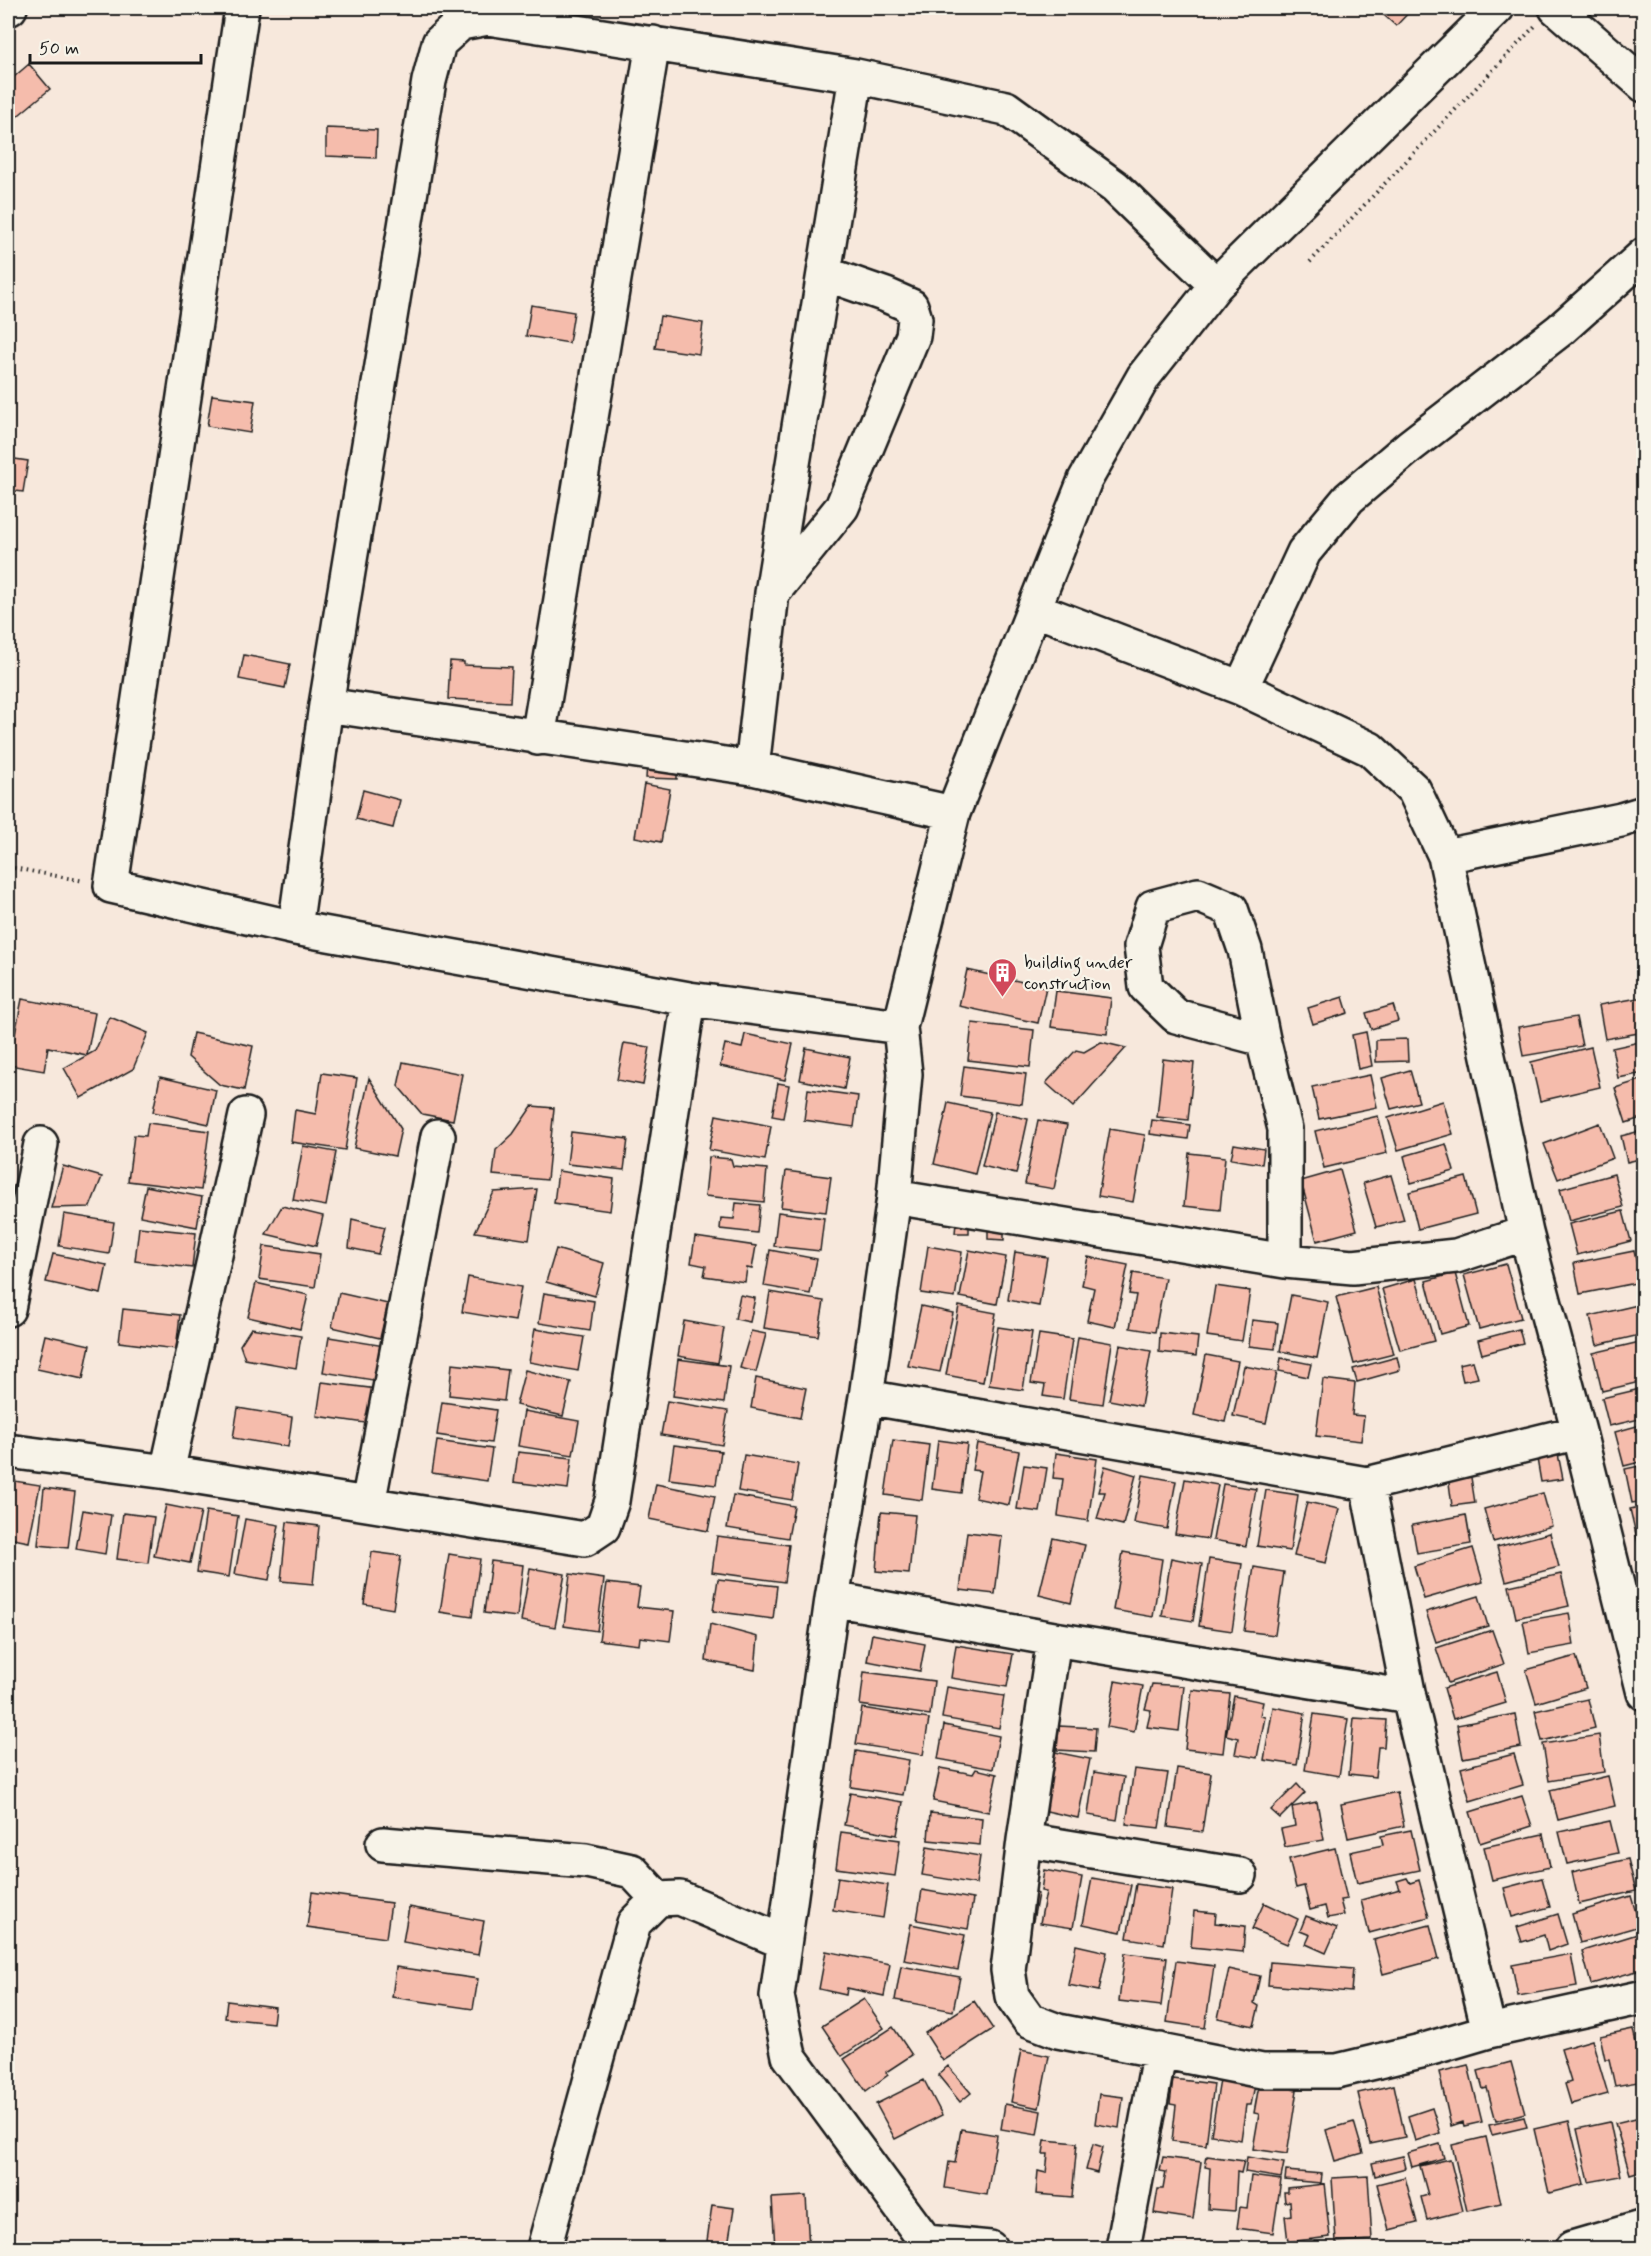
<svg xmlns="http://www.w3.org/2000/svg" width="1651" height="2256" font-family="Mynerve,sans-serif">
  <rect width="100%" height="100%" fill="#f7e8dc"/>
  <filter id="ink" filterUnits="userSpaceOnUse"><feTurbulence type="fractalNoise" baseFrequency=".0167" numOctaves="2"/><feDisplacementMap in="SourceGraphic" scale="12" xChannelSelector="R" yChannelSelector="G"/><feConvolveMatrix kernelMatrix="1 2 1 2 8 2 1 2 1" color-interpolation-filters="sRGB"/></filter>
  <g filter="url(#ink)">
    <!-- building -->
    <path fill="#f5bcac" stroke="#1c1c1c" stroke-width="1.5" d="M1376,8H1413L1396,26Z
      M29,64L50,89L8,124V82Z
      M326,128L377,130L376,158L326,156Z
      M531,305L574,312L569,343L526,336Z
      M660,316L703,323L699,354L655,348Z
      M212,395L255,401L250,433L207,426Z
      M8,458L28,461L23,492L8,490Z
      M244,655L290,664L285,688L239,679Z
      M450,661L464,662V665L512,667L510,702L448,699Z
      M647,764L677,766V779L646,778Z
      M644,784L670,789L661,842L635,837Z
      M363,790L400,800L393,828L356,819Z
      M967,970L1046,987L1038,1023L959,1006Z
      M1056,991L1111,998L1107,1034L1051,1027Z
      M1343,997L1348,1013L1313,1024L1308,1008Z
      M1644,997V1032L1605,1039L1599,1005Z
      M22,999L95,1013L87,1055L48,1047L44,1071L9,1065Z
      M1393,1005L1398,1021L1371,1029L1366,1013Z
      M110,1017L148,1033L133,1069L81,1098L64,1068L95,1051Z
      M1576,1017L1582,1046L1523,1056L1518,1027Z
      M972,1023L1034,1030L1030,1067L968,1060Z
      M1366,1032L1372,1066L1358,1069L1352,1035Z
      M193,1033L253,1046L244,1090L220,1085L188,1057Z
      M745,1034L793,1044L785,1080L720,1066L725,1044L742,1048Z
      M1407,1039L1408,1061L1376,1062V1040Z
      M1644,1041V1073L1618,1078L1612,1048Z
      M1101,1042L1126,1048L1073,1107L1046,1083L1076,1050L1084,1052Z
      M624,1043L650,1047L643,1085L617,1080Z
      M1591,1047L1600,1087L1540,1101L1531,1062Z
      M806,1048L850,1057L844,1089L800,1080Z
      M1163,1059L1194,1063L1188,1120L1157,1117Z
      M403,1062L462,1074L453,1120L422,1114L398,1086Z
      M964,1066L1026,1074L1022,1104L960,1096Z
      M1410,1070L1419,1102L1391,1109L1382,1078Z
      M322,1073L357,1078L345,1150L291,1142L295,1110L316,1114Z
      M1370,1075L1377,1107L1319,1119L1312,1087Z
      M160,1077L216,1090L209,1124L153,1112Z
      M369,1078L401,1129L395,1156L354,1148Z
      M1644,1079V1117L1626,1123L1615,1088Z
      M778,1083L789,1085L783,1118L772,1116Z
      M808,1089L858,1096L854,1127L804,1120Z
      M1443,1101L1453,1134L1398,1150L1388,1118Z
      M948,1103L990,1112L975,1174L934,1164Z
      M532,1106L554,1108L547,1180L493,1175L496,1150L513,1134Z
      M995,1112L1028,1119L1016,1174L982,1166Z
      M716,1115L771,1126L765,1160L709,1150Z
      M1378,1116L1387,1153L1324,1168L1315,1131Z
      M1038,1120L1067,1125L1054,1189L1025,1184Z
      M1152,1120L1190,1125L1188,1139L1150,1134Z
      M148,1123L209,1131L201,1190L128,1181L134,1135L146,1136Z
      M1600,1123L1613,1158L1558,1179L1544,1144Z
      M1110,1129L1145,1135L1133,1202L1098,1196Z
      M1644,1130V1158L1627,1162L1621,1136Z
      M571,1132L628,1139L624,1170L567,1164Z
      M1234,1144L1264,1149L1262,1164L1231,1159Z
      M1446,1144L1454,1171L1411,1183L1404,1156Z
      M303,1146L336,1152L326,1206L293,1200Z
      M8,1153H12L8,1178Z
      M1189,1153L1225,1157L1220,1210L1184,1206Z
      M709,1157L731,1159L733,1166L767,1169L764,1202L705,1196Z
      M63,1166L102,1177L90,1207L51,1208Z
      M1644,1168V1187L1638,1169Z
      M1340,1170L1357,1230L1317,1241L1301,1181Z
      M558,1171L614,1179L610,1211L554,1203Z
      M786,1171L831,1177L826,1212L781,1207Z
      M1614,1174L1623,1207L1569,1221L1560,1189Z
      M1391,1175L1404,1220L1376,1227L1363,1183Z
      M1466,1177L1476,1214L1418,1229L1409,1192Z
      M146,1186L202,1197L197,1227L140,1216Z
      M537,1189L529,1240L475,1232L494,1192Z
      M736,1203L760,1205L757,1233L720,1229L721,1218L734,1219Z
      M282,1206L323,1216L316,1246L266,1234Z
      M1623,1211L1631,1241L1577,1255L1569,1224Z
      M778,1212L824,1218L820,1251L774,1246Z
      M64,1214L114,1222L109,1254L59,1246Z
      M352,1219L385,1227L378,1254L349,1248Z
      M956,1223L969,1224V1233H955Z
      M139,1227L196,1233L192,1268L135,1261Z
      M988,1227H1004V1240L988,1239Z
      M695,1237L756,1246L752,1269L747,1268L745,1282L704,1276L706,1266L691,1263Z
      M264,1246L320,1254L315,1287L259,1279Z
      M928,1246L962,1252L955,1298L921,1293Z
      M556,1249L604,1263L595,1296L546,1282Z
      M770,1250L817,1259L810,1294L764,1286Z
      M969,1250L1006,1257L997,1304L960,1297Z
      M1634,1251L1641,1282L1580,1294L1574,1263Z
      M1015,1252L1047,1257L1039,1306L1008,1300Z
      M53,1254L107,1265L101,1294L46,1282Z
      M1088,1257L1128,1265L1115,1327L1087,1321L1094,1288L1082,1285Z
      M1506,1264L1521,1318L1479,1329L1464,1275Z
      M1133,1273L1165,1278L1155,1332L1130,1328L1136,1295L1129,1294Z
      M1455,1273L1469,1326L1440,1334L1426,1281Z
      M468,1277L521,1287L515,1321L462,1312Z
      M1416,1279L1434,1341L1400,1350L1382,1289Z
      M256,1283L308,1295L300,1329L248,1317Z
      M1215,1286L1250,1291L1242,1341L1207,1336Z
      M1376,1287L1394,1354L1354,1364L1336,1297Z
      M770,1292L824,1301L818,1336L764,1328Z
      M339,1293L388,1304L380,1338L332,1327Z
      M544,1293L594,1301L590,1331L539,1323Z
      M740,1295L755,1298L750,1322L735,1319Z
      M1291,1295L1328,1302L1317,1358L1280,1351Z
      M1642,1304L1644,1334L1597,1345L1590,1316Z
      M921,1306L953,1313L940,1372L908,1366Z
      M959,1306L996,1313L983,1382L946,1375Z
      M123,1309L180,1315L176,1349L119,1342Z
      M1252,1320L1278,1323L1275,1349L1249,1346Z
      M684,1321L724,1328L718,1363L678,1356Z
      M998,1327L1032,1332L1023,1390L989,1385Z
      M251,1328L301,1336L296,1368L245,1359L240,1345Z
      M535,1329L584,1337L578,1371L529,1362Z
      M1519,1329L1523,1343L1482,1354L1478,1340Z
      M751,1331L766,1334L756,1372L740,1368Z
      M1160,1333L1198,1337L1196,1356L1159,1352Z
      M1039,1334L1072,1339L1063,1399L1043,1396L1045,1385L1031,1383Z
      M45,1335L90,1345L83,1379L37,1369Z
      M329,1337L385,1346L379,1381L323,1372Z
      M1078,1337L1112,1343L1103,1404L1069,1399Z
      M1644,1341V1381L1602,1391L1593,1353Z
      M1120,1345L1151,1351L1141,1406L1109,1400Z
      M1206,1355L1238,1361L1225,1422L1194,1415Z
      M1397,1357L1400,1370L1357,1382L1353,1369Z
      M1281,1358L1311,1364L1308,1377L1279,1371Z
      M678,1359L729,1366L724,1403L673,1396Z
      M1473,1361L1478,1378L1463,1381L1459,1364Z
      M452,1364L508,1370L504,1401L449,1395Z
      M1244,1366L1277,1372L1266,1423L1233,1416Z
      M525,1370L571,1382L563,1416L516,1405Z
      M756,1378L806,1388L800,1418L751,1408Z
      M1323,1379L1355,1383L1352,1415L1364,1416L1361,1441L1316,1436Z
      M322,1382L377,1389L372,1424L317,1416Z
      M1644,1388V1418L1609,1426L1602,1398Z
      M667,1401L728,1411L722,1445L661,1435Z
      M442,1402L496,1410L491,1443L437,1435Z
      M238,1408L292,1417L288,1447L233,1438Z
      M524,1411L579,1421L573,1455L518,1446Z
      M1644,1424V1461L1624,1466L1615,1432Z
      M893,1440L929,1445L922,1500L885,1495Z
      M938,1440L967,1444L961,1493L932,1489Z
      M437,1441L492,1449L487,1481L432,1473Z
      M977,1443L1019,1451L1009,1505L975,1498L980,1471L972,1470Z
      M674,1445L721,1451L716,1485L669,1479Z
      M1557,1449L1563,1479L1541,1482L1536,1453Z
      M518,1452L572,1458L568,1489L514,1482Z
      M1056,1453L1097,1459L1088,1521L1058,1516L1063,1479L1053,1478Z
      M744,1455L798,1464L792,1500L738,1491Z
      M1024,1465L1047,1468L1040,1512L1017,1509Z
      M1644,1465V1501L1632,1503L1625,1469Z
      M1105,1466L1136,1475L1123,1525L1097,1519L1105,1492H1098Z
      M1470,1471L1475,1503L1452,1506L1448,1475Z
      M1143,1475L1176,1481L1167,1529L1134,1523Z
      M1185,1479L1218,1485L1208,1539L1175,1534Z
      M8,1480L40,1485L29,1542L8,1538Z
      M656,1484L715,1496L708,1531L649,1519Z
      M1223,1484L1256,1489L1246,1546L1213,1540Z
      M44,1488L75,1492L68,1548L38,1545Z
      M1266,1490L1298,1495L1290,1551L1257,1546Z
      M1543,1493L1552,1526L1493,1542L1484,1509Z
      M733,1495L794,1506L788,1538L727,1528Z
      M1307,1502L1339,1509L1326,1563L1294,1556Z
      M166,1505L201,1512L190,1563L154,1556Z
      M1644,1506V1546L1639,1547L1630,1509Z
      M83,1510L111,1515L105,1554L76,1549Z
      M206,1511L238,1516L229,1577L197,1572Z
      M881,1512L915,1515L909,1574L876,1571Z
      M123,1513L154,1517L148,1563L117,1559Z
      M1466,1515L1471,1544L1417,1553L1412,1525Z
      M245,1519L279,1525L269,1580L235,1574Z
      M287,1522L319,1526L313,1584L281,1581Z
      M967,1532L1002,1536L995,1594L960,1590Z
      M1550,1533L1559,1567L1506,1581L1497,1547Z
      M717,1536L789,1545L784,1582L712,1572Z
      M1053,1538L1085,1545L1071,1603L1039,1595Z
      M1473,1548L1483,1582L1424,1599L1414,1566Z
      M372,1552L401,1556L393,1609L364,1604Z
      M1123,1552L1162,1559L1153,1617L1113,1610Z
      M449,1554L480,1559L472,1617L440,1612Z
      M1171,1558L1202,1564L1193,1621L1162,1616Z
      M1209,1559L1242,1564L1232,1631L1199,1626Z
      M491,1561L523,1565L517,1617L484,1613Z
      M1254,1567L1284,1572L1275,1635L1244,1631Z
      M530,1568L565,1574L555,1627L521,1621Z
      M570,1574L604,1579L597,1631L564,1626Z
      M1561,1574L1569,1606L1516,1618L1509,1586Z
      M718,1579L777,1586L773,1619L713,1611Z
      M607,1583L640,1587L637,1607L674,1611L670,1641L640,1637L639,1645L599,1640Z
      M1479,1596L1488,1626L1436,1642L1426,1612Z
      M1569,1613L1574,1645L1529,1653L1523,1621Z
      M710,1624L758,1637L755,1670L706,1661Z
      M1492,1630L1504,1664L1448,1683L1436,1648Z
      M872,1634L925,1644L920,1671L867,1661Z
      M956,1645L1013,1654L1007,1687L951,1678Z
      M1576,1656L1586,1688L1536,1703L1526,1670Z
      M864,1672L934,1681L930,1715L860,1705Z
      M1497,1672L1506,1703L1453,1719L1444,1688Z
      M1115,1681L1143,1686L1134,1732L1107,1727Z
      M1152,1684L1184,1686L1179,1731L1147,1727L1151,1710L1145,1709Z
      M947,1687L1004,1696L999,1728L942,1718Z
      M1192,1690L1230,1694L1223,1753L1185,1749Z
      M1234,1696L1263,1702L1260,1716L1265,1717L1257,1758L1235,1754L1238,1738L1226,1735Z
      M1588,1699L1595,1728L1542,1741L1535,1711Z
      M1273,1707L1305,1713L1297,1765L1264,1760Z
      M862,1708L929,1719L923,1755L856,1744Z
      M1314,1714L1348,1719L1339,1776L1305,1770Z
      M1515,1714L1521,1747L1463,1758L1457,1725Z
      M1354,1718L1386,1720L1384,1747H1378L1375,1777L1349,1774Z
      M944,1725L999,1736L993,1769L938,1759Z
      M1059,1726L1096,1728L1094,1752L1057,1750Z
      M1599,1735L1604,1772L1549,1781L1543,1744Z
      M856,1751L909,1760L903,1795L851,1787Z
      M1055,1752L1090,1759L1078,1818L1042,1810Z
      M1514,1754L1523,1785L1470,1801L1461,1768Z
      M940,1768L973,1774L976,1769L997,1774L989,1812L933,1801Z
      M1177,1768L1211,1773L1202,1832L1168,1827Z
      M1134,1769L1168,1773L1159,1828L1126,1824Z
      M1094,1772L1124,1777L1117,1820L1088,1815Z
      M1608,1776L1615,1806L1558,1820L1550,1790Z
      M1297,1784L1305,1793L1280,1818L1271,1810Z
      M1397,1792L1404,1826L1348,1838L1341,1804Z
      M850,1793L903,1802L897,1835L844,1825Z
      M1522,1796L1532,1826L1480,1843L1470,1812Z
      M1317,1802L1324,1840L1285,1847L1281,1829L1295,1826L1292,1807Z
      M930,1813L982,1818L980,1845L928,1840Z
      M1610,1821L1618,1853L1567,1864L1559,1832Z
      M1411,1830L1420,1870L1357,1883L1350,1852L1383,1845L1381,1836Z
      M841,1832L900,1840L895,1876L836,1868Z
      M1543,1834L1550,1867L1492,1880L1484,1847Z
      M927,1847L980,1856L976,1884L922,1875Z
      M1335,1848L1347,1899L1340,1900L1344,1915L1328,1918L1325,1906L1310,1910L1304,1886L1296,1888L1289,1859Z
      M1628,1859L1636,1891L1579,1904L1572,1872Z
      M1044,1870L1082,1877L1073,1928L1040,1923L1046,1892L1041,1891Z
      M838,1877L888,1885L883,1918L833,1910Z
      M1092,1878L1131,1885L1121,1932L1083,1924Z
      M1407,1878L1410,1883L1419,1880L1429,1917L1369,1933L1361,1900L1400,1889L1397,1881Z
      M1542,1878L1550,1907L1512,1917L1504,1888Z
      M1136,1884L1172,1889L1164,1944L1127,1938Z
      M1027,1888L1038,1894L1033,1921L1021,1918Z
      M922,1890L973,1899L968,1929L917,1920Z
      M312,1892L391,1903L386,1938L307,1927Z
      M1631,1896L1640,1926L1580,1943L1572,1914Z
      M1264,1903L1298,1919L1287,1944L1252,1929Z
      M409,1907L484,1921L478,1955L403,1942Z
      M1194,1911L1216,1913L1215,1923L1245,1926L1243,1952L1191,1947Z
      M1558,1914L1567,1944L1548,1951L1544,1935L1522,1942L1517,1927Z
      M1306,1916L1337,1928L1326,1953L1306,1944L1310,1935L1300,1931Z
      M911,1924L965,1935L958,1970L904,1960Z
      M1430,1925L1439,1959L1383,1974L1374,1940Z
      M1641,1933L1644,1942V1969L1591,1984L1582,1951Z
      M1076,1945L1107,1952L1099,1991L1068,1985Z
      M826,1951L890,1964L884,1996L847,1988L846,1995L819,1989Z
      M1125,1953L1167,1958L1161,2006L1119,2001Z
      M1571,1954L1577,1986L1518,1996L1512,1965Z
      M1176,1961L1214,1966L1205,2028L1167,2022Z
      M1270,1962L1353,1969L1351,1992L1268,1985Z
      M901,1966L960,1977L953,2011L895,2000Z
      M396,1967L478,1979L473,2009L392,1997Z
      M1229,1969L1260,1976L1254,2003L1259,2006L1254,2026L1218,2018Z
      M864,1999L884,2028L842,2056L822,2026Z
      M227,2001L275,2007L273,2023L225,2018Z
      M974,2001L993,2029L943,2061L925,2033Z
      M893,2027L912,2055L886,2072L888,2075L866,2091L844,2059Z
      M1633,2029L1644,2081L1615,2086L1609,2059H1605L1600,2036Z
      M1592,2040L1608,2094L1571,2104L1565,2084L1571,2082L1561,2049Z
      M1021,2050L1049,2056L1039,2108L1011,2102Z
      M1511,2062L1525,2113L1496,2121L1487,2088L1483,2089L1478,2071Z
      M1468,2065L1482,2122L1464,2126L1463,2122L1451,2126L1439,2072Z
      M948,2066L971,2093L960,2102L938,2075Z
      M1173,2079L1214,2084L1206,2145L1172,2141L1176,2105L1170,2104Z
      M924,2080L942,2115L895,2139L876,2104Z
      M1220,2080L1255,2085L1251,2105H1246L1241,2140L1211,2135Z
      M1259,2085L1297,2090L1287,2154L1253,2149L1259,2114L1254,2113Z
      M1394,2085L1405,2137L1370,2144L1358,2093Z
      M1099,2094L1123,2097L1119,2128L1095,2124Z
      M1005,2104L1041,2111L1037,2135L1001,2129Z
      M1432,2108L1440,2133L1415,2141L1408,2116Z
      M1644,2116V2170L1630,2174L1615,2123Z
      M1524,2117L1527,2127L1492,2135L1489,2125Z
      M1569,2121L1584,2184L1549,2193L1534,2129Z
      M1354,2122L1363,2153L1335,2161L1326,2130Z
      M1610,2122L1621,2176L1589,2182L1577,2129Z
      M961,2129L997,2135L987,2195L945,2188L949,2162L955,2163Z
      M1486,2137L1501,2203L1467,2211L1452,2145Z
      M1045,2140L1077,2143L1072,2197L1036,2194L1038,2171L1046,2173L1048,2154H1043Z
      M1093,2144L1103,2147L1097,2173L1086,2170Z
      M1440,2144L1444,2158L1412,2167L1408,2153Z
      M1207,2156L1244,2161L1241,2173L1237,2172L1235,2211L1208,2209L1210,2168L1205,2167Z
      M1403,2156L1406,2168L1375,2176L1372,2163Z
      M1163,2157L1201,2162L1193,2219L1154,2213L1158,2189H1163L1166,2172L1160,2171Z
      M1247,2157L1284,2163L1281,2178L1245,2172Z
      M1450,2159L1463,2211L1427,2220L1421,2197L1428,2195L1420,2166Z
      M1286,2171L1322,2174L1321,2183L1285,2180Z
      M1251,2176L1281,2180L1273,2233L1237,2228L1240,2207L1247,2208Z
      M1368,2176L1372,2240L1336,2242L1332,2178Z
      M1405,2177L1417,2223L1389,2230L1377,2184Z
      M1324,2184L1330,2237L1288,2242L1285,2216L1291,2215L1290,2201L1285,2202L1284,2192H1288V2188Z
      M806,2196L809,2248H775L772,2198Z
      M712,2205L734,2208L728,2245L707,2241Z"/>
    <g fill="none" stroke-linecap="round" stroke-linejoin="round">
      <defs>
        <path id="minor" d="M242,8L111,886L295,928L689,999L900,1027L953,813L1085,480L1144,376L1216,285
          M1556,8L1644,85
          M8,9L10,8
          M774,591L842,507L913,336L915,319L911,306L886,295L826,274
          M1241,688L1304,552L1349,498L1410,446L1560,330L1644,255
          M326,705L752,768L953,813
          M538,738L653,43
          M752,768L772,593L856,76
          M1445,856L1621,820L1644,813
          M295,928L326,705L429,81L439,43L461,23L488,18L856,76L1006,108L1115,187L1216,285L1497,8
          M900,1027L905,1074L894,1197L866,1397L832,1599L777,1996L789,2056L926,2242
          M1263,1039L1176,1016L1146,987L1141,946L1153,907L1198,895L1231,909L1245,950L1263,1039L1285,1129V1261
          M894,1197L1285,1261L1353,1267L1456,1256L1526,1233L1445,856L1414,790L1370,749L1241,688L1034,609
          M8,1309L41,1144
          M866,1397L1367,1484L1579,1432L1526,1233
          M1579,1432L1644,1693
          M8,1451L167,1472L585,1539L603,1527L612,1501L689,999
          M167,1472L246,1115
          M1367,1484L1409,1697L1489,2031L1644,1997
          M368,1504L438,1136
          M832,1599L1054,1639L1024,1840L1008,1970L1012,1996L1029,2020L1058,2031L1262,2071H1337L1421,2051L1489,2031
          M1054,1639L1409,1697
          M1024,1840L1240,1875
          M383,1844L586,1861L632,1871L658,1899
          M544,2248L634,1923L658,1899L680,1898L784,1942
          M925,2248L926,2242L990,2248
          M1123,2248L1160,2050
          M1572,2248L1644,2227"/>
      </defs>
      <!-- minor casing -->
      <use href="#minor" stroke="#1c1c1c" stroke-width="38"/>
      <!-- path -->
      <path stroke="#1c1c1c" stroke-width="4" stroke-dasharray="1.5 4.5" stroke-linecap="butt" d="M1310,262L1535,26
        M8,867L84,881"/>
      <!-- minor -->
      <use href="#minor" stroke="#f7f3e8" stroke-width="33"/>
    </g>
  </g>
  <!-- icons -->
  <defs>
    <symbol id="building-pin" viewBox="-11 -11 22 30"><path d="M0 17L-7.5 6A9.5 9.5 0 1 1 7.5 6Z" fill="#d1495b" stroke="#f7f3e8"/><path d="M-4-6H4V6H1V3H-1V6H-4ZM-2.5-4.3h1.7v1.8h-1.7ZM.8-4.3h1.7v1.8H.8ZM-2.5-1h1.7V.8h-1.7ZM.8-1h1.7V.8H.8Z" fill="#fff"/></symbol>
  </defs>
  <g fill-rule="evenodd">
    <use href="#building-pin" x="986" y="956" width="33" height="45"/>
  </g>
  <g text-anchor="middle" stroke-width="4.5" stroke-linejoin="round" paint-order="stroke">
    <!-- poi labels -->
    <g font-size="18" fill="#1c1c1c" stroke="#f7f3e8" text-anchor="start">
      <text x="1024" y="968">building under<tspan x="1024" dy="21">construction</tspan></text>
    </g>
  </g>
  <!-- margin -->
  <rect width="1651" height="2256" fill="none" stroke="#f7f3e8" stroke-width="30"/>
  <rect x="15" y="15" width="1621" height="2226" fill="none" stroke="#1c1c1c" stroke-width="2" filter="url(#ink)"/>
  <!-- scale -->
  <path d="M30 54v9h171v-9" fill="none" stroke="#1c1c1c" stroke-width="3"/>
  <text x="39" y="54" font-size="18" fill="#1c1c1c" stroke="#f7f3e8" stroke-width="4.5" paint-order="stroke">50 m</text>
</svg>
